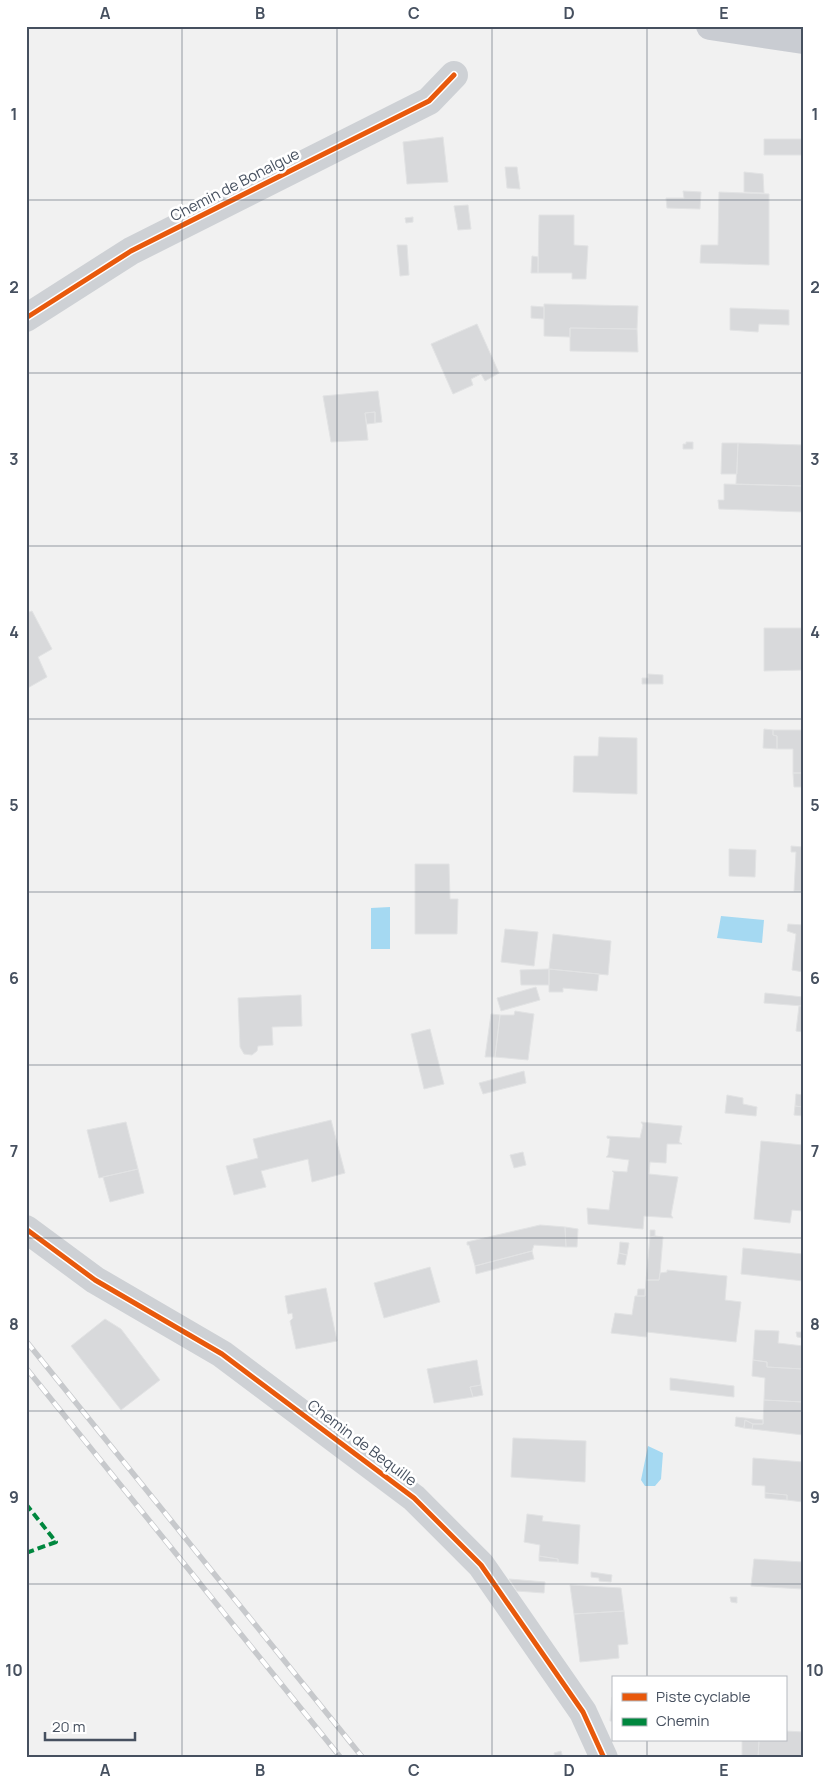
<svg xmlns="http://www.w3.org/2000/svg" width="829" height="1784" font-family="Manrope,sans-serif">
  <rect width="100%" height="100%" fill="#f1f1f1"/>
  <!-- water -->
  <path fill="#a5d9f2" d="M390,907V949H371V908Z
    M721,916L764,920L762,943L717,938Z
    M648,1446L663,1453L661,1479L655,1486H645L641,1480Z"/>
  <!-- building -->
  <path fill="#d8d9db" stroke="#e2e3e4" d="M443,137L448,182L407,184L403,142Z
    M764,139H803V155H764Z
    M505,167H517L520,189L507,188Z
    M744,172L763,174L764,193L744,192Z
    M683,191L701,192L700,209L667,208L666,198H684Z
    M719,192L769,194V265L700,263L701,245H718Z
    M468,205L471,229L458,230L454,206Z
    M539,215H574V245L588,246L586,279H572V273H538Z
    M413,217V222L406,223L405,218Z
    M397,245H407L409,275L400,276Z
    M532,256L538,257V273H531Z
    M544,304L638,306L637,329L570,328V337L544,336Z
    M531,306L544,307V319L531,318Z
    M730,308L789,310V325L759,324L758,332L730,330Z
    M477,324L499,373L485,381L481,374L471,379L473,385L453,394L431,344Z
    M570,328L637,329L638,352L570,351Z
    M378,391L382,422L375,423V412L365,413L368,440L331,442L323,396Z
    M375,412V423L367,424L365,413Z
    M686,442H693V449H683V444H686Z
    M722,443H738L737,474H721Z
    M738,443L803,445V486L736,484Z
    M724,484L803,486V512L719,509L718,500H724Z
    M32,611L52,649L38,657L47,677L26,689V613Z
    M764,628H803V670L764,671Z
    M648,674L663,675V684H642V678H648Z
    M764,729L773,730V735L777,736V749L763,748Z
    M773,730H803V773H793V749H777V736L773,735Z
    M599,737L637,738V794L573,792L574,756H598Z
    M793,773H803V787H794Z
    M791,846L803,847V891H794L796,852H791Z
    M729,849L756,850L755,877L729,876Z
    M415,864H449L450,899H458L457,934H415Z
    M788,924L803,925V972L792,970L796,934L787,931Z
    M505,929L538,932L534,966L501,962Z
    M553,934L611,941L608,975L549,969Z
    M549,969L599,974L597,991L563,988V992H549Z
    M549,969V985H521L520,970Z
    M536,987L540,1000L501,1011L497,998Z
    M765,993L803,997V1006L764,1003Z
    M301,995L302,1026L272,1027L273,1045L258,1046L257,1051L252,1055L244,1054L240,1047L238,998Z
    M799,1006H803V1032L796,1031Z
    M515,1011L534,1014L528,1060L495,1057L500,1015H514Z
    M491,1014L500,1015L495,1057H485Z
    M430,1029L444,1084L424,1089L411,1034Z
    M524,1071L526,1083L483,1094L479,1083Z
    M796,1094L803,1095V1107L795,1106Z
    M727,1095L743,1098V1104L757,1107L756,1116L725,1113Z
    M795,1106L803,1107V1116L794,1115Z
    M331,1120L345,1173L312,1182L308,1159L261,1171L266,1187L234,1195L226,1166L258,1158L253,1139Z
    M126,1122L138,1169L99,1178L87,1130Z
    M641,1122L682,1126L679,1142L682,1144H667L666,1163L650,1162L649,1174L678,1177L671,1215L673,1218L644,1216L643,1229L588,1224L587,1208L609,1210L614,1173L612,1171L627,1172L629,1160L606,1157L608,1155L610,1139L607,1138V1136L640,1138L643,1125Z
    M761,1141L803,1145V1211L792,1210L790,1223L754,1219Z
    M523,1152L526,1165L514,1168L510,1155Z
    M138,1169L144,1193L110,1202L103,1177Z
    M540,1225L565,1227L566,1247L534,1245L532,1251L475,1266L469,1245H467V1242Z
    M565,1227L578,1229L577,1247H566Z
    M650,1230H655V1236L650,1237Z
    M655,1236L663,1237L660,1273L659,1280H646L650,1237Z
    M620,1242L629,1243L627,1255L619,1253Z
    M743,1248L803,1254V1281L741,1274Z
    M532,1251L534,1259L476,1274L475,1266Z
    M619,1253L627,1255L625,1265L617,1264Z
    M430,1267L440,1302L384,1318L374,1283Z
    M667,1270L727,1276L725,1300L741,1302L736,1342L647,1332L646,1337L611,1333L615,1313L632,1315L635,1296H645L646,1280H659L660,1273L667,1272Z
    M326,1288L337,1341L296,1349L290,1321L293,1318L292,1313L288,1314L285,1296Z
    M638,1289H645V1296H637Z
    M105,1319L121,1329L160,1380L121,1410L71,1346Z
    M755,1330L779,1331L778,1343L803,1346V1369L767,1367V1362L753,1360Z
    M796,1332H803V1338L797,1337Z
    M477,1360L481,1385L470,1387L473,1397L434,1403L427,1369Z
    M753,1360L767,1362V1367L803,1369V1402L764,1400L765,1378L752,1376Z
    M670,1378L734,1386V1397L670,1390Z
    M481,1385L483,1395L473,1397L470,1387Z
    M764,1400L803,1402V1435L752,1429L753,1424H763Z
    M736,1417L763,1420V1424H753L745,1420L744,1428L735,1426Z
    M745,1420L753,1424L752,1429L744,1428Z
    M513,1438L586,1441L585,1482L511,1477Z
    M753,1458L803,1462V1502L787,1500V1495L765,1493V1486L752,1485Z
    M765,1493L787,1495V1500L765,1498Z
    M527,1514L543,1516L542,1521L580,1525L578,1564L558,1562V1559L539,1556L540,1545L524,1542Z
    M539,1556L558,1559V1562L539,1561Z
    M754,1559L803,1562V1589L751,1586Z
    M591,1572L612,1575L611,1582L599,1581V1578L591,1577Z
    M509,1579L545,1582L544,1593L517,1591Z
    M570,1585L621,1588L624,1611L574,1614Z
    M730,1597H737V1603L731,1602Z
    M624,1611L628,1644L618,1645L619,1658L580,1662L574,1614Z
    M612,1697H613V1721H610Z
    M785,1731L803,1732V1758H758L759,1740H785Z
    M742,1740H759L758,1758H742Z
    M561,1751L563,1758H555L554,1753Z"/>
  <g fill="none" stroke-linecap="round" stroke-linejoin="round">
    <!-- minor -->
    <path stroke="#ced1d5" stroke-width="28" d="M26,318L131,251L429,101L454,75
      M26,1229L95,1280L222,1354L414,1498L481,1565L583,1712L604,1758"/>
    <!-- primary -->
    <path stroke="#c9ccd2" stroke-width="28" d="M710,26L803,40"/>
    <defs>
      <path id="rail" d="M26,1341L363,1758
        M26,1368L341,1758"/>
    </defs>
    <!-- rail casing -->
    <use href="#rail" stroke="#c7c9cc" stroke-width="5.5"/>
    <!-- rail -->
    <use href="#rail" stroke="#fff" stroke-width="4" stroke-dasharray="11" stroke-linecap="butt"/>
    <!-- quiet -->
    <path stroke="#00873e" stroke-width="4" stroke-dasharray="8 4" stroke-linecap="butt" d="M26,1504L56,1542L26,1553"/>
    <defs>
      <path id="cycleway" d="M26,318L131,251L429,101L454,75
        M26,1229L95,1280L222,1354L414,1498L481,1565L583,1712L604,1758"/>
    </defs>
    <!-- cycleway casing -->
    <use href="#cycleway" stroke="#fff" stroke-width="8"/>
    <!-- cycleway -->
    <use href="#cycleway" stroke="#e8590c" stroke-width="5"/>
  </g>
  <!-- grid -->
  <path fill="none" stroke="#46505f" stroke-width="1" stroke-opacity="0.55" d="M182,26V1758M337,26V1758M492,26V1758M647,26V1678M26,200H803M26,373H803M26,546H803M26,719H803M26,892H803M26,1065H803M26,1238H803M26,1411H803M26,1584H803M647,1740V1758"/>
  <g text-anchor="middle" stroke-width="5" stroke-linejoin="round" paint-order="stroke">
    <!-- street labels -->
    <g font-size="15" fill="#46505f" stroke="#fff">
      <text transform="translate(235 185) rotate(-27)" y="5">Chemin de Bonalgue</text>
      <text transform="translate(362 1443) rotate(37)" y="5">Chemin de Bequille</text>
    </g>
  </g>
  <!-- border -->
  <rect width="829" height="1784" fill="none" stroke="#ffffff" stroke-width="55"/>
  <!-- legend -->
  <rect x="612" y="1676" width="175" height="65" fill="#ffffff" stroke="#b5b9bf"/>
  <rect x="622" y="1693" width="25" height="8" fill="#e8590c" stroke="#b5b9bf"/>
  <text x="656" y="1702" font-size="15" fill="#46505f">Piste cyclable</text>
  <rect x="622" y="1718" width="25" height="8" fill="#00873e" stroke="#b5b9bf"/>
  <text x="656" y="1726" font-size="15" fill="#46505f">Chemin</text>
  <!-- scale -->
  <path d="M45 1732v8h90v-8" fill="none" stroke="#46505f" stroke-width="2.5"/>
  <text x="52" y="1732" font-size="15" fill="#46505f" stroke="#ffffff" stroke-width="4" paint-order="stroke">20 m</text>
  <rect x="28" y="28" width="774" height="1728" fill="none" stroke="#46505f" stroke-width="2"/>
  <g font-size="16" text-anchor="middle" font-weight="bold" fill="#46505f">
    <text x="105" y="19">A</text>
    <text x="260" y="19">B</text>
    <text x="414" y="19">C</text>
    <text x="569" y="19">D</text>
    <text x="724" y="19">E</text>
    <text x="14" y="120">1</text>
    <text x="815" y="120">1</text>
    <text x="14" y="293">2</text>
    <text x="815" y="293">2</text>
    <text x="14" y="465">3</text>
    <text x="815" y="465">3</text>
    <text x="14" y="638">4</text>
    <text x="815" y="638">4</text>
    <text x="14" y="811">5</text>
    <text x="815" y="811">5</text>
    <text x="14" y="984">6</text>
    <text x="815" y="984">6</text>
    <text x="14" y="1157">7</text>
    <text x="815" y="1157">7</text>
    <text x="14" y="1330">8</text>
    <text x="815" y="1330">8</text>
    <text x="14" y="1503">9</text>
    <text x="815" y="1503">9</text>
    <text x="14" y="1676">10</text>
    <text x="815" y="1676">10</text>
    <text x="105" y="1776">A</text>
    <text x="260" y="1776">B</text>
    <text x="414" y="1776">C</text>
    <text x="569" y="1776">D</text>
    <text x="724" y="1776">E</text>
  </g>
</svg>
